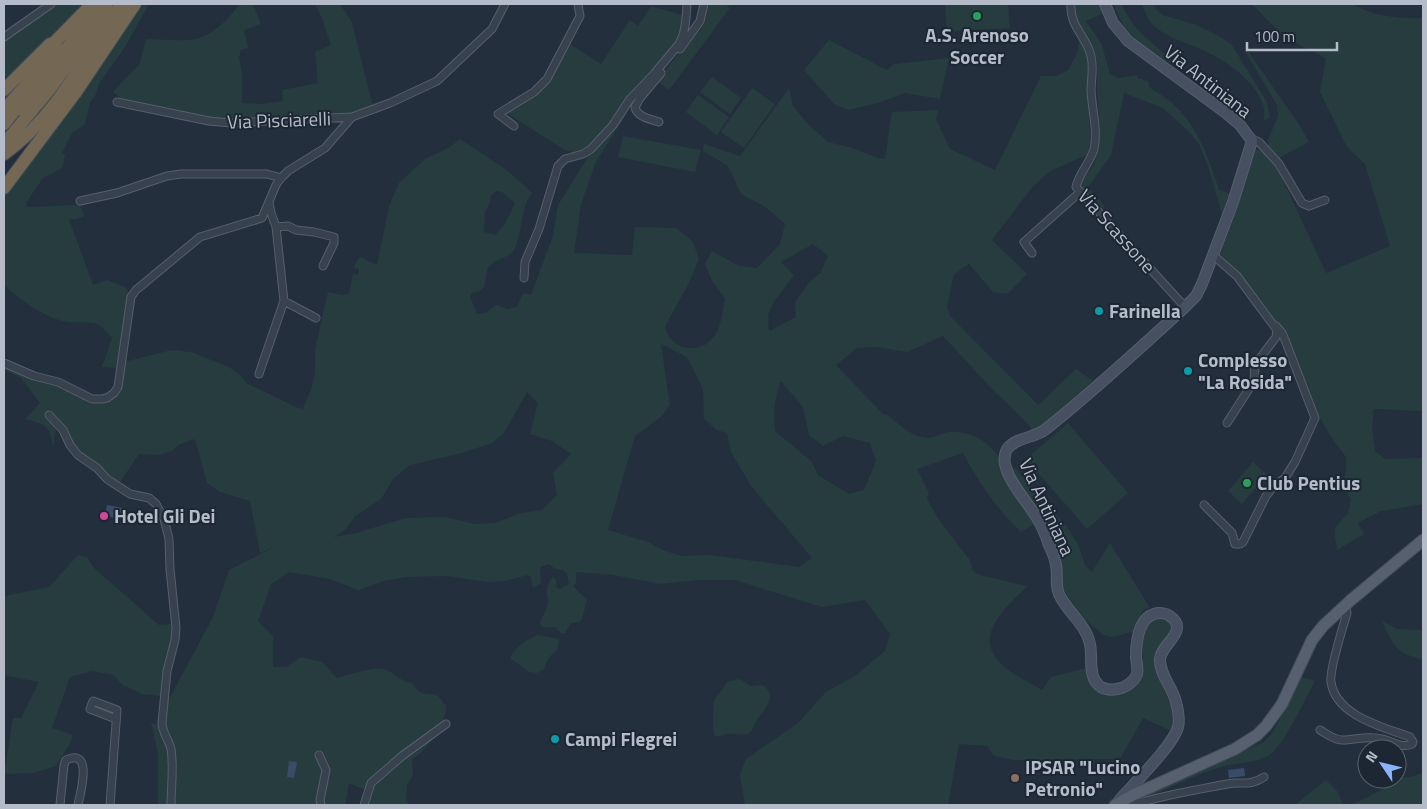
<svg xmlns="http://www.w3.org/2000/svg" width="1427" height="809" font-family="'Titillium Web',sans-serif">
  <rect width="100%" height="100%" fill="#242f3e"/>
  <!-- green -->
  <path fill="#263c3f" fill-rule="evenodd" d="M56,4H89L9,78L4,75V41Z
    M143,4H149L125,47L100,82L95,96L90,102L85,124L72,133L62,153L65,155L62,168L43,178L26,203L27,207L80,205L84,216L77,219H69L93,285L107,280L125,287L129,293L124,318L118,368L102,367L112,338C107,333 102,325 94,323C83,321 71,324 59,320C39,314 20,299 4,285V197L31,163L106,60Z
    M239,4H253L261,24L244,30L248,48L241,50L239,57L242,73V103L261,104L283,101L282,90L318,83L315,52L331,45L322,18L315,4H340L352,22L373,107L357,113C310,117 258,125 212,119C194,117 177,111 160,107C143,103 126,104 113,92L140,63L146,39C161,39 176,41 190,40C209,39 230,19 239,4Z
    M706,4H725L730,8L669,90L657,81L697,30Z
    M945,4H1008L1010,28L947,31Z
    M1075,4H1100L1102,14L1086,21L1102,45L1110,74L1118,78L1137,75L1138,79L1142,78V80L1148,81L1150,88C1191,109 1206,148 1219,190L1231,194L1223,217L1207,163L1199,144L1189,132L1163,108L1124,93L1111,155L1088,187L1105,207L1102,209L1080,188C1082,177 1092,170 1095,161C1103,137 1098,112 1097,87C1097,79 1098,69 1097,60C1093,39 1071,26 1075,4Z
    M1113,4H1122C1134,35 1157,42 1176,67L1137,41L1125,28Z
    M1142,4H1155L1156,9L1162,15L1197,25L1217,35L1232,45L1267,102L1270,118L1264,121C1264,115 1265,108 1262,102C1252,78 1226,61 1203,50C1186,42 1166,38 1152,24C1147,19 1145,11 1142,4Z
    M1252,4H1352C1374,16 1398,19 1423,18V411L1374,409L1372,426L1375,451L1385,459L1423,458V504L1381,511L1358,523L1364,534L1337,550L1334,529L1348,513L1351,499L1343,487L1346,469V457L1334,441L1318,415L1286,333L1220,255L1254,151L1259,149L1276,165L1326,273L1390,246L1365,164L1347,147L1320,92L1326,58L1284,37Z
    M651,6L685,16L677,43L650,75L627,97L608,126L584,150L574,152L565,150L505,112L538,92L568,43L601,64L630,20L638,26Z
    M1079,36L1085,45L1088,61L1090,143L1087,155L1052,170L1033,186L992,240L1027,274L1007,294L993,292L969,264L954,274L947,307L950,316L1038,405L1076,369L1093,381L1042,426L1033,431L1026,422L991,388L943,336L907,352L876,347L857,348L836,365L884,415L886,414C899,424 912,438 930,438C936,437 943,433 949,432C971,430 995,444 1002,465L1036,523L1021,532C997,509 979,483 963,453L917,469L929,493L927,498L937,517L969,559L973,571L980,575L1027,586C1018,596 1006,606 998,618C972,656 1014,674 1042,690L1051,677L1087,668L1100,690L1140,677C1141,673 1143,669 1143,665C1144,645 1135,629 1158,617L1167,619L1172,627L1170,637L1160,647L1175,714L1171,731L1143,718L1120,759L1014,760L994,756L987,746L959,744L948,805H745L740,774L746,759L798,723L826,692L855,676L885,651L890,634L865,600L822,607L735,580H698L661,584L613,575L576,572V583L573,586L587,600L582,619L579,622L571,623L565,633H561L555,627L543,628L540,625C540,618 547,611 548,603C550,596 547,602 547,595C546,589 548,582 553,577L556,580L557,588L560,589L569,584L567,574L563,570L555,569L549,564L541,567L540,571L541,583L534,588L532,585L531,577L528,575L505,581L487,582L447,576L407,577L384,581L358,590L330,579L289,572L271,584L258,621L273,636V667H286L301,657L322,662L337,678C347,675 374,666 384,669C394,672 399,681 412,683C421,698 425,691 438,696L446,706C447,723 426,752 412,759L413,775L407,785L406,799L409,805H366L369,792L349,783L345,805H173L175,779L164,728L167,703L213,617L229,570L276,546L260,553L250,501L220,492L207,483L195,439L178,445L172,451L159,455L139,454L118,485L99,466L81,455L57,423L53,448C51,426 45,424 25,419L40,403L21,378L4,370V365L59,384L98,402H106L115,396L124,362L172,350L191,352L229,367L239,374L246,383L296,407L303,409L312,387L315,372V350L328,292L343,295L349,293L353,274L358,275L359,269L354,268L355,264L360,257L377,265L389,206L399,183L425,159L450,147L460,139L508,171L532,193C521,206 522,232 515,248C510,259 494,258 488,268C485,273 486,282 484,287L478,292L472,293L470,296L477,314L485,313L496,305L508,309L517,307L522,295L525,293L531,295L553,236L558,205L588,157L624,110L627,113L596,162L581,204L574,253L632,255L635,227L676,228L693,242L699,259L687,287L665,326C669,343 684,353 701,346C702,346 707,344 708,343C721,332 722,315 725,299L712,281L705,264L712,251L739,266L757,268L780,244L785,224L764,206L741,194L728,166L703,151L704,144L740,156L789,88L793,106L807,123L828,142L852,148L878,158L885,159L892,112L938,110L936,119L950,149L995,170L1041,76H1057L1068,70L1078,52ZM496,191L502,192L515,203L505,224L495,235L484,232L485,212L490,203L491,196ZM813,244L828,256L820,273L808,284L795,302L796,317L769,331L768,315L773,303L794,275L781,262ZM661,344L687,357L703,389L704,419L717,430L727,433L731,452L751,486L812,558L799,567L710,555L682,556L665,551L648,542L608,530L635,436L662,416L670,405ZM781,381L803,407L809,435L823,446L843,436L870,443L876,461L864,490L849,494L818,475L811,461L775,431C773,414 774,398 781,381ZM527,392L538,403L530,434L552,441L571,454L553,473L557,495L542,510L521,513L495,523L475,524L445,517L406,518L356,533L334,537L346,529L355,516L381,499L394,478L410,465L462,453L492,443L504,433Z
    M829,40L887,70L894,64L949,58L940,99L905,93L878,103L848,110L834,104L804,70Z
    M1248,51L1300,126L1309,142L1277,159L1268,147V140L1278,116L1277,105L1246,53Z
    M712,77L741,98L730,114L700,92Z
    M752,88L775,104L744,148L721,132Z
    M698,95L729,117L717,135L686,112Z
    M623,136L701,150L695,172L618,157Z
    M1068,423L1128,493L1087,529L1026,459Z
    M1253,462L1267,475L1242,504L1228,491Z
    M1010,464L1016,469L1067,527L1078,544L1085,565L1092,572L1110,543L1150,608L1143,610L1133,632L1111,637L1104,635L1084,619L1073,605L1062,586L1060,563L1031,502L1013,473Z
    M78,555L87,557L94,568L159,625L171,624L173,637L161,696L142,694L123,685L113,675L92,671L70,677L52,728L73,735L71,742L56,766L34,773L4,774L13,718H21L39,682L4,675V596L49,587Z
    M1382,621L1397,629L1423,630V660C1395,652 1394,647 1382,621Z
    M538,635L559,639C559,654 552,651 547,661C546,664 545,666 544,669L537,673L529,672L510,658C515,647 527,639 538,635Z
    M1301,677L1315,681C1305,699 1287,739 1272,753C1259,764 1237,762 1221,767C1195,775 1171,787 1147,798L1139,799L1185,774L1264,742L1273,732Z
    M739,679C744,681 747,685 752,686C757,686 760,684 764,686C780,698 760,713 755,723C753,726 753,731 749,733C743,736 733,733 726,734C721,735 720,737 715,736C712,731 713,703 715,699C718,694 724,688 727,682Z
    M151,723L159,725L168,750L169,805H158V753Z
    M1423,773V805H1351L1384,789L1380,779H1397V778L1410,777Z
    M1326,780L1338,792L1343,805H1295Z"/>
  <!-- water -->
  <path fill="#394c67" d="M107,505L123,508L121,519L105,516Z
    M289,761L297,762L294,778L287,777Z
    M1244,768L1245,776L1229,778L1228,770Z"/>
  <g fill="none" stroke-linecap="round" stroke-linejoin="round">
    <defs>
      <path id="street" d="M1071,4C1069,26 1087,37 1091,56C1094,68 1091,80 1091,91C1092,110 1098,130 1094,149C1090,163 1079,173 1076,187L1185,307
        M4,37L51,4
        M680,49L700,21L704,4
        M117,102L209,121L231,123L352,117
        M659,122C650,119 637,117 635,107L640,98L661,73
        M514,126L498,114L534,92L547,79L580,16L578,4
        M1250,138L1259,142L1279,164L1302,203L1309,206L1325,200
        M80,201L117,193L167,176L181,174H267L281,178
        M276,227L288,226L296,230L314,232L334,237V243L323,266
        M1032,253L1024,242L1079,193
        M1213,255L1237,276L1277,330L1276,337L1255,365L1254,381L1227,423
        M524,278L525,262L539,229L558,166L565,159L583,154L591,149L613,125L630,99L654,74L679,44C686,32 686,17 687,4
        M284,301L316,318
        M4,363L34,376L58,382L92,399H102L107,398L114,393L118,387L131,297L136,290L200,237L262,218L276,185L281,178L288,171L325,148L352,117L390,103L437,81L492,29L505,4
        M259,374L284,301L276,227L271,213L269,202
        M49,415L63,430L70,445L78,455L97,468L107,479L130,494L149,498L156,504L164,519L169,539L170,569L176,628L175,640L167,671L162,723C162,732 169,740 171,749C174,767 171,787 171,805
        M1204,505L1232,533L1235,544H1240L1243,542L1266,496L1274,486L1285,478L1295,462L1315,418L1285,340L1282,333L1276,326
        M1320,730C1327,734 1334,740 1342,740C1356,740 1368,735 1382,739C1392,741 1402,749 1412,744L1413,742L1410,737C1383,727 1336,716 1331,682C1329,670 1343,627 1347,613L1345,605
        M319,755L326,770L320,800L321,805
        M60,805L64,765L66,760C94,747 80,794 78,805
        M110,805L117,710L93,701L90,709L116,719
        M364,805L371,783L402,756L446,724
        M1132,805C1163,795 1196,790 1227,784C1244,781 1248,787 1264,777"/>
      <path id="secondary" d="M1105,4L1113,23L1128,41L1226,113L1240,125L1252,141L1233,202L1202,284L1196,296L1185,307C1139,349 1094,391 1046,429C1035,438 1017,437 1008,448C1005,451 1004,459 1005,464C1008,481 1028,503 1037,518C1042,526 1046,536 1049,545C1052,551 1055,558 1056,565C1058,574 1055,585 1059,594C1067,612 1086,624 1090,644C1093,657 1087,678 1101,687C1106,690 1112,690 1117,689C1125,688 1134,682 1137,674C1138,669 1137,663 1136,658C1136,644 1138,619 1154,614C1159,612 1166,613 1170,616C1190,631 1161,644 1160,659C1159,674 1173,688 1176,702C1178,710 1180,720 1178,727C1173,746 1132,785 1117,803"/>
      <path id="primary" d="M1115,805L1133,795L1235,749L1257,735L1266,726L1282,704L1312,640L1323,626L1351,600L1423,540"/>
      <path id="highway" d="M45,52L92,4
        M57,60L101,6
        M4,90L50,44
        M21,109L65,55
        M4,110L58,49
        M4,124L23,100
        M4,144L50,89L108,10
        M4,154C55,118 87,55 121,4
        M4,188L76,92L135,4"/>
    </defs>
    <!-- street casing -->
    <use href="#street" stroke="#565f6c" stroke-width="9"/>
    <!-- secondary casing -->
    <use href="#secondary" stroke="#565f6c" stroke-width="12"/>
    <!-- primary casing -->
    <use href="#primary" stroke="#414a57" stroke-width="13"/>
    <!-- highway casing -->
    <use href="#highway" stroke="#434c59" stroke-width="14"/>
    <!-- street -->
    <use href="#street" stroke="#38414e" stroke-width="7"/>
    <!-- secondary -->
    <use href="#secondary" stroke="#465061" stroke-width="10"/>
    <!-- primary -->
    <use href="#primary" stroke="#56606e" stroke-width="11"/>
    <!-- highway -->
    <use href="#highway" stroke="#746855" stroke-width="12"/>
  </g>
  <!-- markers -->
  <g fill="#2e9e5b" stroke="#1d2633" stroke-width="2">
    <circle cx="977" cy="16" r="5"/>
    <circle cx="1247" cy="483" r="5"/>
  </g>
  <g fill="#0f9aa8" stroke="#1d2633" stroke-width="2">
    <circle cx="1099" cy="311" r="5"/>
    <circle cx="1188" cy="371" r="5"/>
    <circle cx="555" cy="739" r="5"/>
  </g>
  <circle fill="#d1479c" stroke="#1d2633" stroke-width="2" cx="104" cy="516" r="5"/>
  <circle fill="#8d6e63" stroke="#1d2633" stroke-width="2" cx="1015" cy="778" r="5"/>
  <g text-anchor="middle" stroke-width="4" stroke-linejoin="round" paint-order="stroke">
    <!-- poi labels -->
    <g font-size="19" font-weight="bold" fill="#b4bcc9" stroke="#1d2633" text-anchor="start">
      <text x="977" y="42" text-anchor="middle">A.S. Arenoso<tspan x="977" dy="22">Soccer</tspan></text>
      <text x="1109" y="318">Farinella</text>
      <text x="1198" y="367">Complesso<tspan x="1198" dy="22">"La Rosida"</tspan></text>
      <text x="1257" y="490">Club Pentius</text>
      <text x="114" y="523">Hotel Gli Dei</text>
      <text x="565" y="746">Campi Flegrei</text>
      <text x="1025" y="774">IPSAR "Lucino<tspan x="1025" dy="22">Petronio"</tspan></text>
    </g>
    <!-- street labels -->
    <g font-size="19" fill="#b4bcc9" stroke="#1d2633">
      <text transform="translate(1208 81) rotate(38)" y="7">Via Antiniana</text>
      <text transform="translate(279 120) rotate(-2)" y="7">Via Pisciarelli</text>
      <text transform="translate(1117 231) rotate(48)" y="7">Via Scassone</text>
      <text transform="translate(1047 507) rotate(65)" y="7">Via Antiniana</text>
    </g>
  </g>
  <!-- border -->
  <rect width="1427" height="809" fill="none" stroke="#b4bcc9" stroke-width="10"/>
  <!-- north arrow -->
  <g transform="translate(1382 764) rotate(305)"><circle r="24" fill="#1d2633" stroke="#59626f"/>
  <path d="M0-4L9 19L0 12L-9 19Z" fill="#8ab4f8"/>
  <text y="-8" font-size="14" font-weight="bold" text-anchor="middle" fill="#b4bcc9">N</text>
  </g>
  <!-- scale -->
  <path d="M1247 42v8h90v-8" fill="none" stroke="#b4bcc9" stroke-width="2.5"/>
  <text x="1254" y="42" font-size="15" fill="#b4bcc9" stroke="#1d2633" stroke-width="4" paint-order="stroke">100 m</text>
</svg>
